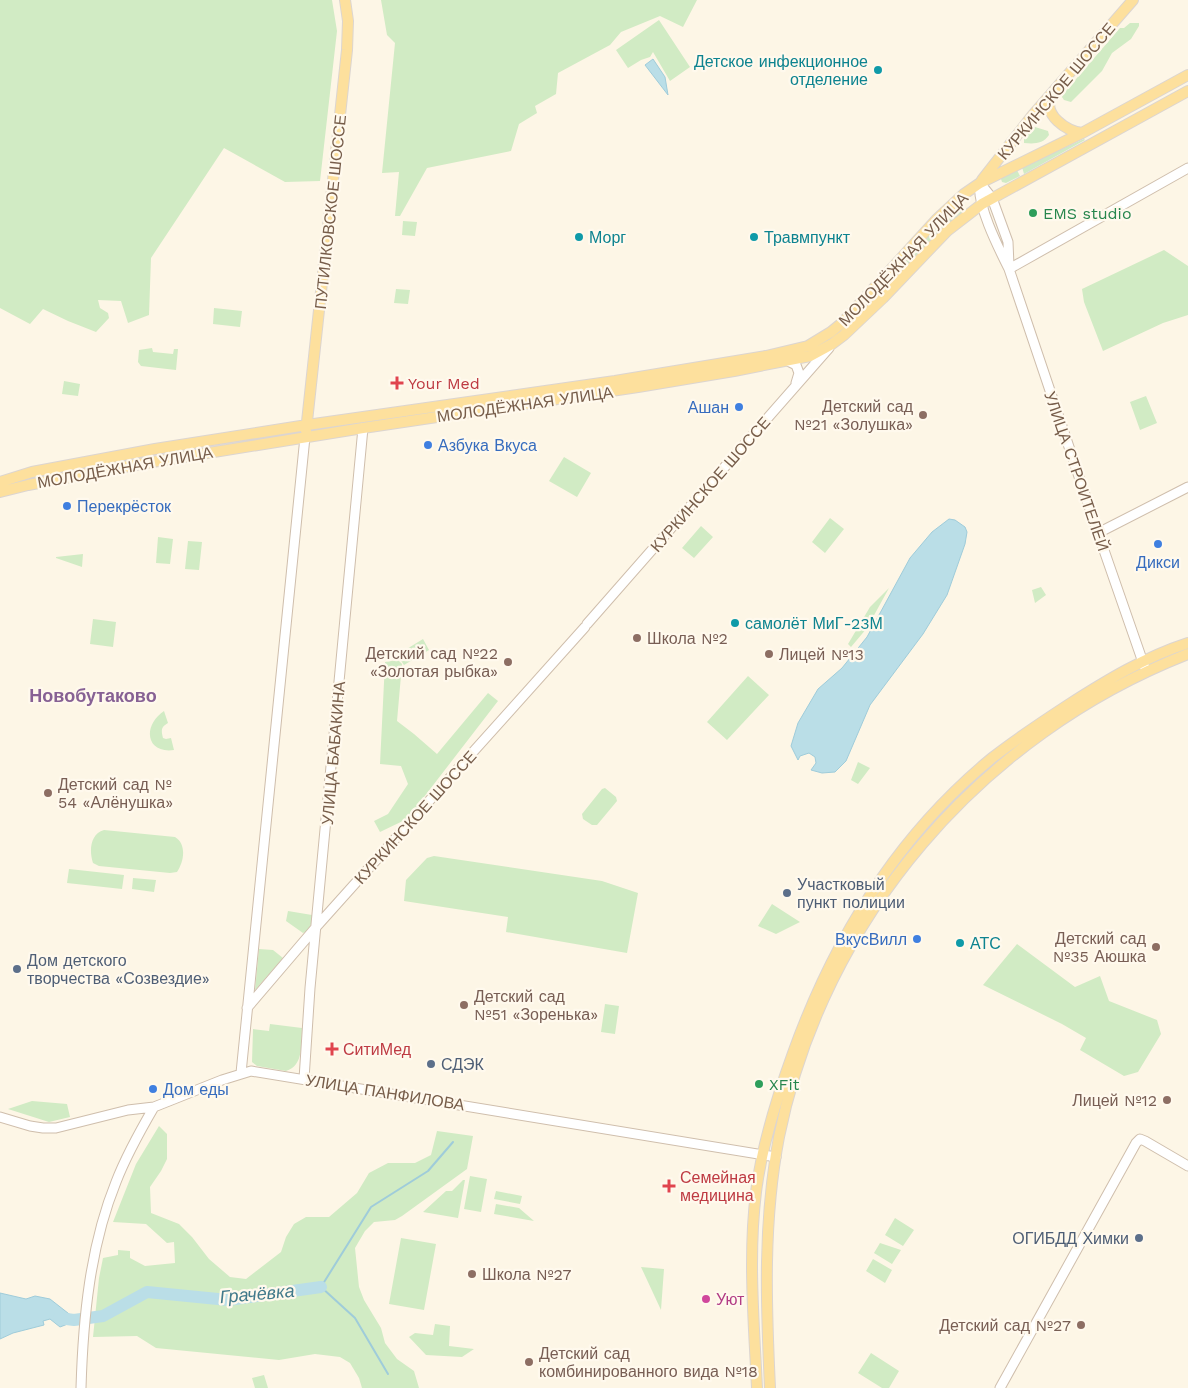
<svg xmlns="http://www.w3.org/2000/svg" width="1188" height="1388" font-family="'Work Sans',sans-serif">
  <rect width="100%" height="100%" fill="#fdf6e6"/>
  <!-- green -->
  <path fill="#d1ebc4" d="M0,0H332L337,31L320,181L285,182L224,148L151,258L149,315L128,323L121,301L98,300L100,308L108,313L109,318L96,332L68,321L43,309L30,324L0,308Z
    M381,0H697L683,27L660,16L621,32L610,45L558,73L556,94L535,106L537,113L519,124L511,151L427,168L400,216H395L399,172L382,173L395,43L387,35Z
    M659,20L690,67L670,81L653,52L650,57L641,60L628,68L616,50Z
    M1130,23H1139V26L1131,39L1112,53L1102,71L1071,102L1064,100L1062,97L1064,93L1120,28H1124Z
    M1035,127L1048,131L1049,135C1043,144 1034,144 1024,143V139Z
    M1084,139L1085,140L1024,174L1022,167Z
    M1017,170L1020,176L1006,183L1002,182L1001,179L1002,177Z
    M960,205L964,206V211L931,241L891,283H888L931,233Z
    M403,221L417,222L415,236L402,235Z
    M1164,250L1188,266V315L1163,323L1103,351L1084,302L1082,289Z
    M396,289L410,290L408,304L394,303Z
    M214,308L242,311L240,327L213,324Z
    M152,348L153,352L173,354L174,349H178L176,370L141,366L138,362L139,350Z
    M64,381L80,384L78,396L62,394Z
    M1146,396L1157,423L1140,430L1130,402Z
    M564,457L591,473L577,497L549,481Z
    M830,518L844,529L825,553L812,542Z
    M701,526L713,537L694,558L682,548Z
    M158,537L173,539L170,564L156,563Z
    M188,541L202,542L199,570L185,569Z
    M83,554L82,567L56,558V557Z
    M1041,587L1046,595L1035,603L1032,590Z
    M889,588L867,628L851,647L848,644L870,607Z
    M93,619L116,622L113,647L90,644Z
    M423,639L429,650L404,665L397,655Z
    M398,660L402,664L397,721L414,734L437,754L488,693L498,701L407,819L380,832L374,821L388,814L408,784L401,766L380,764L385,662Z
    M748,676L769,695L727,740L707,722Z
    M164,711L168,723C161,727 161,730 163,738L166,739L171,738L174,750C146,754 142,726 164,711Z
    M858,762L870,768L858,784L851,780Z
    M605,788L616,797L617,801L597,825H592L583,819L582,814L602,789Z
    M104,830L175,837C187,844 184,862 177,872L170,873L99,866L93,863C89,851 90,834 104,830Z
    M434,856L602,881L638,893L627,953L506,932L508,917L404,901L406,880L427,858Z
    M69,869L124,875L122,889L67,883Z
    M133,878L156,880L154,892L132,889Z
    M772,904L800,922L776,934L758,926Z
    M288,911L312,915C312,922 311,930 303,933L286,921Z
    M1017,944L1075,987L1100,976L1109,1001L1157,1020L1161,1034L1138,1072L1124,1076L1080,1050L1086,1038L1062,1024L983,985Z
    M259,949L273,950L283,958L255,990Z
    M605,1004L619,1006L615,1034L601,1032Z
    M270,1024L302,1028C301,1043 304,1066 286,1071L257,1066L252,1062L253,1029L269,1031Z
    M32,1101L67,1104L70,1117L49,1122L8,1109Z
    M159,1126L167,1134V1159L161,1171L150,1187L151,1213L179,1224L192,1237L209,1259L230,1277L246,1279L281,1252L286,1237L294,1224L306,1217H329L357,1193L369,1173L388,1163H415L431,1155L437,1131L473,1136L467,1169L402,1216L395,1220L374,1222L365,1231L355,1248L359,1287L364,1300L381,1328L385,1343L397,1359L414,1371L419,1388H362L359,1378L350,1363L340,1357L315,1354L279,1360L156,1348L137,1336L93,1337L99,1278L103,1258L118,1255V1250L130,1251V1258L145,1266L175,1263L174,1242L167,1243L146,1224L113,1222L136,1164Z
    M470,1176L487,1179L481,1212L464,1209Z
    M463,1180H465L458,1218L423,1212L446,1191H452Z
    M496,1191L522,1196L520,1204L494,1199Z
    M496,1204L519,1208L534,1221L494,1214Z
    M895,1218L914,1230L903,1246L885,1235Z
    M401,1238L436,1244L424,1310L389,1304Z
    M880,1243L901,1250L892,1264L874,1253Z
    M873,1259L892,1270L885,1283L866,1271Z
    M641,1267L664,1269L661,1310Z
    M435,1324L450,1326L449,1346L474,1349L462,1357L426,1355L409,1337L415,1333L433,1335Z
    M871,1353L899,1371L889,1388H882L858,1373Z
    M264,1375L268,1388H255L252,1378Z"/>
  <!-- water -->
  <path fill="#badee7" stroke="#9fccda" d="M653,59L665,77L668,95L645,65Z
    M949,519L955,520L965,527L967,532L965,544L947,595L923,634L870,705L846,761L835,772L822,773L811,770L816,763L815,757L809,753L800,756L798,760L791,746L798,723L818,689L842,668L867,637L910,558L932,532Z
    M0,1293L26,1299L35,1296L50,1299L73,1317L74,1320L73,1322L60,1327L50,1319L43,1321L44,1325L13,1333L0,1339Z"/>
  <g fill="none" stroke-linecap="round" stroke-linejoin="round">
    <!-- stream -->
    <path stroke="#9fccda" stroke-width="2" d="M388,1374L355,1318L321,1287L371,1207L428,1171L453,1142"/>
    <!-- river -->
    <path stroke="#badee7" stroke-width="12" d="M59,1318L74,1320L103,1316L147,1292L228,1300L321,1287"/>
    <defs>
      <path id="minor" d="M980,183C976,204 999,249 1009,269L1098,533L1146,671
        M980,183L992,198L1008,242L1009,266
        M1009,269L1188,168
        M788,361L796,365L799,373L796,383
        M1098,533L1188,487
        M587,624L829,348
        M247,1008L317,926L585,627
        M241,1073L305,437
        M304,1079L310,988L363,428
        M0,1117L30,1126L43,1128H56L128,1110L154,1107L222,1080L251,1071L776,1157
        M81,1388C83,1319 90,1246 116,1182C126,1156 140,1131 154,1107
        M1000,1388L1136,1143L1140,1139L1145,1141L1188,1166"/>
      <path id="major" d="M1051,96C1042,115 1067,131 1082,133
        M982,180L1032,116L1133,0
        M306,431L347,50L348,21L345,0
        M0,482L32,472L155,449L307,425L615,381L766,356L808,346L831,332L842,323L936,220L964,194L980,183L1082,133L1188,75
        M0,492L28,485L140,464L363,428L638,387L734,371L810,356L832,344L844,335L883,298L947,231L982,204L1188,91
        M757,1388C754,1323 748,1257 756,1192C762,1145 777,1097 793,1053C834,939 897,836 992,758C1016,739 1042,722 1068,705C1107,680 1145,657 1188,643
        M770,1388C766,1303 763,1221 779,1137C823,918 981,735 1188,654"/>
    </defs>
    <!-- minor casing -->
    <use href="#minor" stroke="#cfbeac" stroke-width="11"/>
    <!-- major casing -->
    <use href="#major" stroke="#dcd5d0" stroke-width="12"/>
    <!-- minor -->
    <use href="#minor" stroke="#fff" stroke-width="9"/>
    <!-- major -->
    <use href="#major" stroke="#fde09d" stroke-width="10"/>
  </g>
  <!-- markers -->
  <g fill="#0f9aa8" stroke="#fff9ed" stroke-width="2">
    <circle cx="878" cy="70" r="5"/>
    <circle cx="579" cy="237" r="5"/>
    <circle cx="754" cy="237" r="5"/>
    <circle cx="735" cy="623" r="5"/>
    <circle cx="960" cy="943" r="5"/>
  </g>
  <g fill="#2e9e5b" stroke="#fff9ed" stroke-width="2">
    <circle cx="1033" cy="213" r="5"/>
    <circle cx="759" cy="1084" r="5"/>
  </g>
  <g fill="#e0444e" stroke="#fff9ed" stroke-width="2">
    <path d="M394.5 375.5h5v5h5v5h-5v5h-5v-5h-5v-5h5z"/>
    <path d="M329.5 1041.5h5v5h5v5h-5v5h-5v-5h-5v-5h5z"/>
    <path d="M666.5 1178.5h5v5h5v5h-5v5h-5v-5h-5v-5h5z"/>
  </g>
  <g fill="#3f7fe0" stroke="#fff9ed" stroke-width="2">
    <circle cx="739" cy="407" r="5"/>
    <circle cx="428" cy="445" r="5"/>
    <circle cx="67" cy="506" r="5"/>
    <circle cx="1158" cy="544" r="5"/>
    <circle cx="917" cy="939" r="5"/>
    <circle cx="153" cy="1089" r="5"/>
  </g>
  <g fill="#8d6e63" stroke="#fff9ed" stroke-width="2">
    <circle cx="923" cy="415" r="5"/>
    <circle cx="637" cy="638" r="5"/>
    <circle cx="769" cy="654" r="5"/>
    <circle cx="508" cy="662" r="5"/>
    <circle cx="48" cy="793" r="5"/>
    <circle cx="1156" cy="947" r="5"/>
    <circle cx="464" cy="1005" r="5"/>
    <circle cx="1167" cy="1100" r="5"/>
    <circle cx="472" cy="1274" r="5"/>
    <circle cx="1081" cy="1325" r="5"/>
    <circle cx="529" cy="1362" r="5"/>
  </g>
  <g fill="#5c6f8a" stroke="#fff9ed" stroke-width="2">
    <circle cx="787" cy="893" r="5"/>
    <circle cx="17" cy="969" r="5"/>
    <circle cx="431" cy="1064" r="5"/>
    <circle cx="1139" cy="1238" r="5"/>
  </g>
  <circle fill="#d1479c" stroke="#fff9ed" stroke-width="2" cx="706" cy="1299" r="5"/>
  <g text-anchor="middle" stroke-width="4.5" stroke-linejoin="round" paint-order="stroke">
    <!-- culture labels -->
    <g font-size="16" fill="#0d838f" stroke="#fff9ed" text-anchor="start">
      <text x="868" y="67" text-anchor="end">Детское инфекционное<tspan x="868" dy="18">отделение</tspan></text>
      <text x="589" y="243">Морг</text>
      <text x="764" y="243">Травмпункт</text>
      <text x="745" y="629">самолёт МиГ-23М</text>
      <text x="970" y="949">АТС</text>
    </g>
    <!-- street labels -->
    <g font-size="16" fill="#775d4a" stroke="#fff9ed">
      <text transform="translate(1056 91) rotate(-50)" y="6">КУРКИНСКОЕ ШОССЕ</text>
      <text transform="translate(330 212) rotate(-84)" y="6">ПУТИЛКОВСКОЕ ШОССЕ</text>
      <text transform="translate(903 259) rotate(-46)" y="6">МОЛОДЁЖНАЯ УЛИЦА</text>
      <text transform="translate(525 404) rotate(-8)" y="6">МОЛОДЁЖНАЯ УЛИЦА</text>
      <text transform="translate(125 467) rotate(-10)" y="6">МОЛОДЁЖНАЯ УЛИЦА</text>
      <text transform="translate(1077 471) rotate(71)" y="6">УЛИЦА СТРОИТЕЛЕЙ</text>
      <text transform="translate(710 484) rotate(-49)" y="6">КУРКИНСКОЕ ШОССЕ</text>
      <text transform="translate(333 753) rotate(-85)" y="6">УЛИЦА БАБАКИНА</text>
      <text transform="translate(415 817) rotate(-48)" y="6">КУРКИНСКОЕ ШОССЕ</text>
      <text transform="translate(385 1092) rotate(9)" y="6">УЛИЦА ПАНФИЛОВА</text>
    </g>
    <!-- leisure labels -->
    <g font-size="16" fill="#27864d" stroke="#fff9ed" text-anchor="start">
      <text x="1043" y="219">EMS studio</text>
      <text x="769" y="1090">XFit</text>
    </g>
    <!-- health labels -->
    <g font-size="16" fill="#be3a42" stroke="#fff9ed" text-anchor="start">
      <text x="408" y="389">Your Med</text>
      <text x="343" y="1055">СитиМед</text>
      <text x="680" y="1183">Семейная<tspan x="680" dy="18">медицина</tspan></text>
    </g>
    <!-- education labels -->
    <g font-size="16" fill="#785e54" stroke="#fff9ed" text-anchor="start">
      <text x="913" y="412" text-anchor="end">Детский сад<tspan x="913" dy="18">№21 «Золушка»</tspan></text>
      <text x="647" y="644">Школа №2</text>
      <text x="498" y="659" text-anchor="end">Детский сад №22<tspan x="498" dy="18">«Золотая рыбка»</tspan></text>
      <text x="779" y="660">Лицей №13</text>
      <text x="58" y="790">Детский сад №<tspan x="58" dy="18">54 «Алёнушка»</tspan></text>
      <text x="1146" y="944" text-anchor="end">Детский сад<tspan x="1146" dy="18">№35 Аюшка</tspan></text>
      <text x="474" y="1002">Детский сад<tspan x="474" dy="18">№51 «Зоренька»</tspan></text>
      <text x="1157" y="1106" text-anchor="end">Лицей №12</text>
      <text x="482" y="1280">Школа №27</text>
      <text x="1071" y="1331" text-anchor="end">Детский сад №27</text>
      <text x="539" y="1359">Детский сад<tspan x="539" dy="18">комбинированного вида №18</tspan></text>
    </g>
    <!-- shop labels -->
    <g font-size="16" fill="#366cbe" stroke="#fff9ed" text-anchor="start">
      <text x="729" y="413" text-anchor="end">Ашан</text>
      <text x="438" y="451">Азбука Вкуса</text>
      <text x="77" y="512">Перекрёсток</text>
      <text x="1158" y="568" text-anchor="middle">Дикси</text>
      <text x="907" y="945" text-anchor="end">ВкусВилл</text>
      <text x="163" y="1095">Дом еды</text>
    </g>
    <!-- service labels -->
    <g font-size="16" fill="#4e5e75" stroke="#fff9ed" text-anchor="start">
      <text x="797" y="890">Участковый<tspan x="797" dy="18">пункт полиции</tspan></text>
      <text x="27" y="966">Дом детского<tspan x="27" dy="18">творчества «Созвездие»</tspan></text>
      <text x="441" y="1070">СДЭК</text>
      <text x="1129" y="1244" text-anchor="end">ОГИБДД Химки</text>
    </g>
    <!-- hotel labels -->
    <g font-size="16" fill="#b23c85" stroke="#fff9ed" text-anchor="start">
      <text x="716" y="1305">Уют</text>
    </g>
    <!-- neighbourhood labels -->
    <g font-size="18" font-weight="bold" fill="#876194" stroke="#fff9ed">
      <text x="93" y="702">Новобутаково</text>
    </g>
    <!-- water labels -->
    <g font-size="18" font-style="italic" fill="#427a8b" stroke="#fff9ed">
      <text transform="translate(257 1294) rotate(-5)" y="6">Грачёвка</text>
    </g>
  </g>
</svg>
